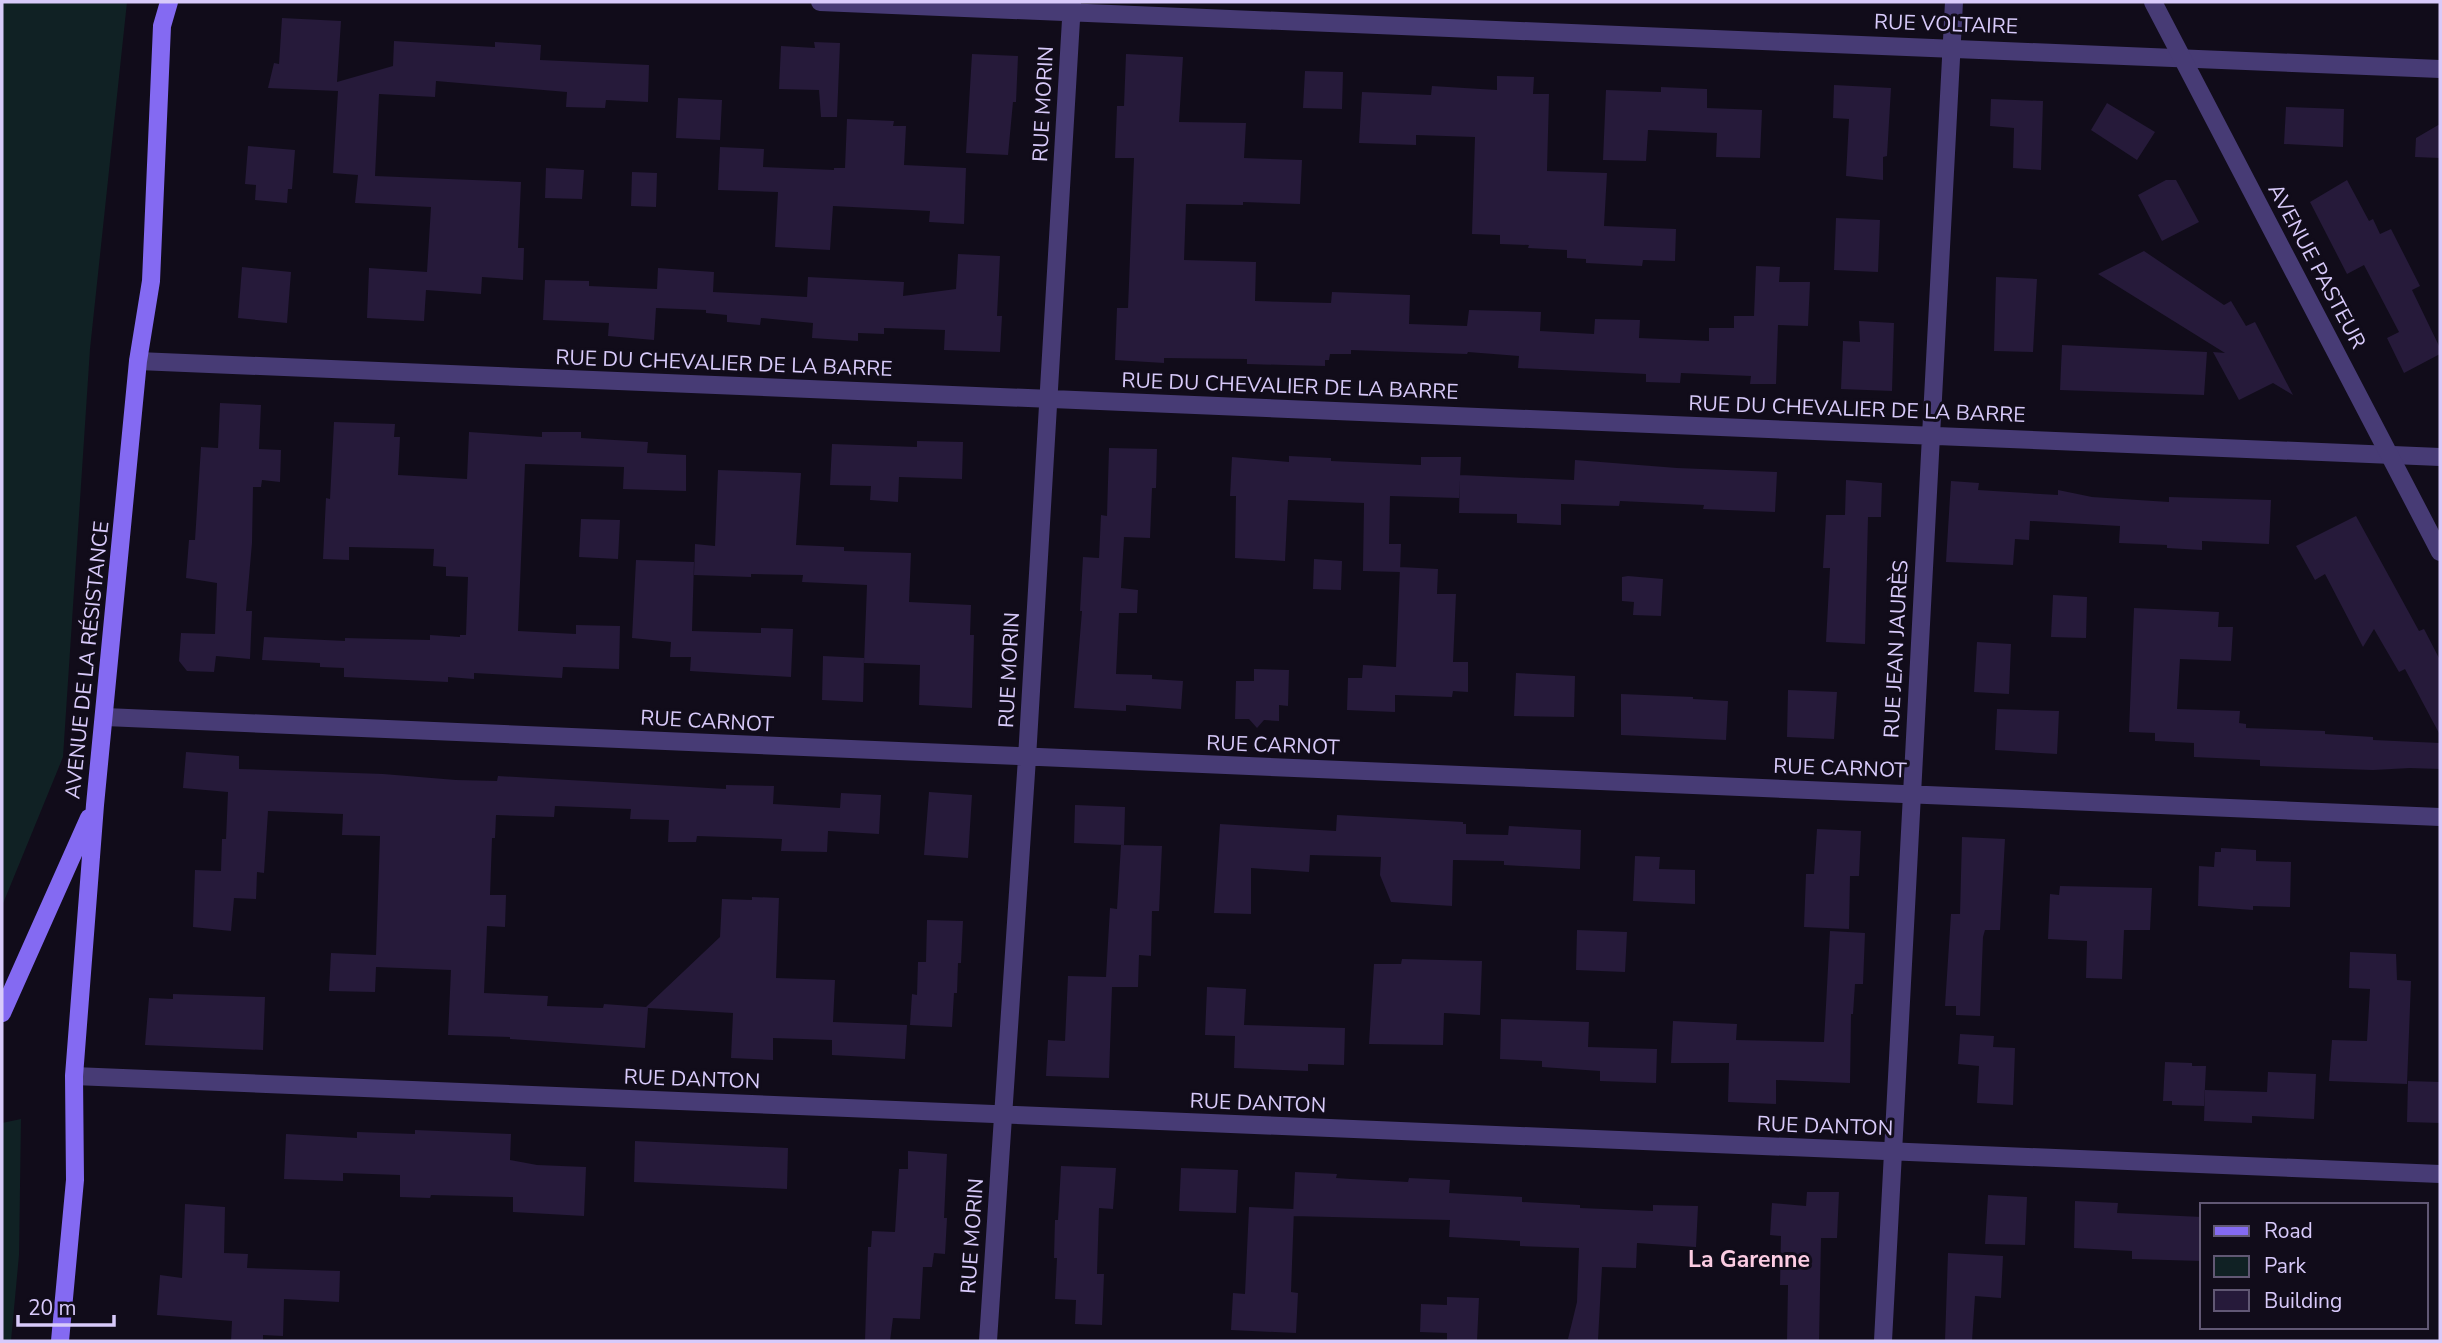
<svg xmlns="http://www.w3.org/2000/svg" width="2442" height="1343" font-family="'Nunito Sans',sans-serif">
  <rect width="100%" height="100%" fill="#110c1a"/>
  <!-- green -->
  <path fill="#102124" d="M2,2H127L90,349L63,757L2,906Z
    M21,1119L19,1255L11,1341H2V1123Z"/>
  <!-- building -->
  <path fill="#261a3a" d="M282,18L341,21L337,82L393,66L394,41L495,47V42L541,45L540,60L649,65L648,102L606,100L605,108L566,107L567,92L436,81L435,97L379,94L375,176L521,182L518,248H524L523,280L482,277L481,294L426,290L424,321L367,318L369,268L427,272L431,207L355,203L358,175L333,173L338,91L268,88L274,63L279,64Z
    M814,42L840,43L837,117H821L819,90L779,89L781,46L815,48Z
    M972,54L1018,56L1016,102H1013L1008,155L966,153Z
    M1126,54L1183,57L1179,122L1246,123L1244,158L1302,160L1300,204L1243,202V205L1186,204L1184,260L1256,262L1255,301L1331,303L1332,292L1410,295L1409,324L1467,326L1469,310L1541,312L1540,331L1594,334L1595,319L1640,320L1639,338L1709,341V328H1734V316H1754L1756,266L1780,267L1779,282H1810L1808,326L1778,325L1776,384H1750L1751,376L1681,373L1680,383L1646,382V374L1518,368L1519,356L1468,352L1467,354L1351,350V354H1330L1329,360H1325V366L1247,364V359L1164,358V363L1115,360L1117,308H1128L1134,158H1115L1117,106H1124Z
    M1305,71L1343,72L1342,109L1303,108Z
    M1497,76L1534,77L1533,94H1549L1547,171L1607,173L1604,226L1676,229L1675,261L1643,260L1642,266L1586,263V259L1567,258V250L1528,248L1529,245L1500,244V235L1472,234L1475,137L1416,135V145L1359,143L1362,92L1431,95L1432,86L1497,90Z
    M1834,85L1891,88L1887,156L1883,157V180L1846,176L1849,119L1833,118Z
    M1661,87L1707,89V108L1762,110L1760,158L1716,157L1717,133L1648,130L1646,161L1603,160L1606,90L1661,92Z
    M678,98L722,100L720,140L676,138Z
    M1991,99L2043,101L2041,170L2013,168L2014,128L1990,126Z
    M2107,103L2155,132L2137,160L2091,130Z
    M2286,107L2344,109L2343,147L2284,144Z
    M847,119L894,121L893,126H906L904,165L966,168L964,224L929,222L930,211L833,206L830,250L775,247L778,192L718,190L720,147L764,149L763,167L834,170V168H845Z
    M2440,124V158L2415,157L2416,138Z
    M248,146L295,150L292,189H288L287,203L255,200L256,185L245,184Z
    M546,168L584,170L582,199L545,198Z
    M632,172L657,173L656,207L631,206Z
    M2166,180H2176L2199,222L2162,241L2138,195Z
    M2347,180L2369,221L2373,219L2380,234L2391,229L2420,286L2412,290L2440,348V354L2404,373L2387,338L2399,332L2364,265L2347,274L2310,202Z
    M1836,218L1880,220L1878,272L1834,270Z
    M2144,251L2224,305L2231,301L2246,326L2255,322L2293,395L2273,383L2239,400L2213,352L2225,353L2098,274Z
    M958,254L1000,256L997,316H1002L1000,352L944,350L945,330L884,328V334L858,333V341L812,338L813,323L761,318L760,325L727,322V315L706,313V310L656,308L654,340L608,336L609,323L543,320L545,280L589,281V286L657,289L658,268L714,272L713,292L807,297L808,277L904,282L903,296L956,289Z
    M242,267L291,272L287,323L238,318Z
    M1996,277L2037,279L2033,352L1994,351Z
    M1859,321L1894,323L1892,391L1841,389L1843,341L1860,342Z
    M2062,345L2207,352L2204,395L2060,390Z
    M220,403L261,405L259,449L281,450L280,482L262,480L261,487H253L252,543L246,611H252L250,659L216,656L214,672L187,671L179,661L181,633L215,634L217,583L186,578L189,540H195L201,447L218,448Z
    M334,422L395,424L394,437H400L398,475L467,479L469,432L542,437V432H581V438L648,442L647,453L686,455V491L623,489L624,467L525,464L518,631L576,634V625L620,626L619,669L563,667L562,678L474,673V679L448,677V682L344,677V668L320,667V663L262,660L264,637L345,641V638L430,640V635L460,637V635H466L468,577L446,576V567L433,566L434,549L349,547V560L323,559L326,498L330,499Z
    M917,441L963,442L962,479L899,477L898,502L870,500L871,486L830,485L832,444L917,447Z
    M1109,448L1157,449L1156,488H1152L1150,538L1124,537L1121,588L1138,590L1137,613H1119L1116,674L1152,675V679L1183,681L1181,709L1126,705V711L1074,708L1082,611H1080L1083,557L1099,558L1101,515L1107,516Z
    M1289,456L1331,458V461L1421,465V457H1461L1459,498L1390,496L1389,544H1401L1400,572L1363,571L1364,503L1288,500L1285,561L1235,558L1236,496H1230L1232,457L1289,462Z
    M1575,460L1677,468L1777,472L1775,512L1703,509L1704,505L1620,501L1619,506L1561,504V525L1517,523V514L1459,513L1460,475L1574,480Z
    M718,470L801,473L796,545L844,547V551L911,553L909,602L971,605L970,635H974L972,708L919,705L920,665L864,663L867,585L802,582L803,575L751,574V577L694,575L695,544L715,546Z
    M1846,480L1882,483L1881,517H1868L1865,644L1826,642L1830,568H1823L1826,515H1845Z
    M1951,481L1979,483L1978,490L2058,495V490L2092,497L2169,502V497L2271,500L2269,544L2202,541V550L2167,548V545L2119,543L2120,526L2030,521L2029,540L2015,539L2013,565L1946,562Z
    M2356,516L2419,631L2424,629L2440,660V735L2405,669L2399,672L2374,629L2363,647L2325,574L2315,580L2296,546Z
    M581,519L620,520L618,559L579,557Z
    M1314,559L1342,561L1341,590L1313,589Z
    M636,560L694,562L692,631L761,633V628L793,629L791,677L690,671L691,657H670L671,642L632,638Z
    M1400,567L1438,569L1437,594H1456L1453,662H1468V692L1453,691L1452,697L1395,695V712L1347,710L1348,678H1362L1363,665L1396,667Z
    M1628,576L1663,579L1661,616L1633,615L1634,602L1622,601V577Z
    M2053,595L2087,597L2086,638L2051,637Z
    M2134,608L2219,612L2218,627H2233L2231,661L2180,659L2177,709L2240,711L2239,723L2246,724V728L2325,731V734L2373,737V740L2440,743V769L2410,768L2373,770L2260,766V760L2194,757V743L2155,741V733L2129,732Z
    M1977,642L2011,644L2009,694L1974,692Z
    M823,656L864,658L863,702L822,700Z
    M1254,669L1289,670L1288,706L1279,705V721L1264,720L1257,728L1249,719H1235L1236,681H1254Z
    M1516,673L1575,676L1574,717L1514,716Z
    M1788,690L1837,692L1834,739L1787,737Z
    M1621,694L1693,697V699L1728,701L1726,740L1621,735Z
    M1997,709L2059,711L2057,754L1995,750Z
    M186,752L239,756V769L383,774L456,780L497,781L498,776L726,789V785L774,786L773,804L840,808L841,793L881,795L879,834L828,831L827,852L781,851L782,839L697,836L696,842H668L669,820L630,819L631,809L555,806L554,817L496,815L495,838H492L490,895H506L505,927L487,926L484,993L548,996L547,1006L603,1008L604,1004L646,1007L720,937L722,899L752,900V897L779,898L776,978L835,980L833,1022L907,1025L905,1059L832,1055V1040L773,1038V1060L731,1058L733,1013L648,1008L645,1048L510,1039V1037L448,1035L451,970L376,967L375,992L329,991L331,953L376,955L380,836L342,835L343,814L268,811L264,873L257,872L256,899L234,898L231,931L193,927L195,870L221,871L222,839H226L228,792L183,788Z
    M929,792L972,795L968,858L924,855Z
    M1075,805L1125,807L1124,845L1074,843Z
    M1337,815L1463,822V824H1466V834L1508,835L1509,826L1581,830L1580,869L1504,865V861L1453,860L1452,906L1391,902L1380,875L1381,857L1310,855L1309,872L1251,868V914L1214,913L1220,824L1336,831Z
    M1817,829L1861,831L1859,876H1850L1849,929L1804,927L1806,874H1814Z
    M1962,837L2005,839L2000,930H1985L1983,937L1980,1016L1956,1015V1006H1945L1951,914H1960Z
    M1121,845L1162,846L1159,911H1152L1151,956L1139,955L1138,987H1112L1109,1078L1046,1076L1048,1040L1065,1041L1068,976L1106,977L1110,908L1117,909Z
    M2221,848L2256,850V861L2291,862L2290,907L2253,906V910L2198,906L2199,866L2214,867L2215,852H2221Z
    M1635,856L1660,857L1659,869L1695,870V904L1633,901Z
    M2060,886L2152,888L2150,930H2124L2122,979L2086,978L2087,941L2048,939L2050,894L2059,895Z
    M927,920L963,921L961,963H958L957,993H954L952,1027L910,1025L912,994L917,995L918,962H926Z
    M1577,930L1627,932L1625,972L1576,970Z
    M1830,931L1865,933L1863,984H1855L1853,1014H1851L1850,1083L1776,1080V1104L1728,1102L1729,1063H1671L1673,1021L1737,1024L1736,1040L1824,1042Z
    M2350,952L2396,954L2397,980L2411,981L2407,1084L2329,1081L2332,1040L2367,1041L2370,989L2349,988Z
    M1402,959L1482,961L1480,1015L1444,1013L1443,1045L1369,1044L1374,964H1401Z
    M1207,987L1246,989L1244,1025L1345,1028L1344,1065L1308,1064V1071L1234,1068L1235,1036L1205,1035Z
    M173,994L265,997L263,1050L145,1045L149,998L173,999Z
    M1501,1019L1589,1022L1588,1047L1657,1049L1656,1083L1600,1081V1071L1542,1067V1061L1500,1059Z
    M1960,1034L1994,1036L1993,1047L2015,1048L2013,1105L1977,1103L1979,1066L1958,1064Z
    M2165,1062L2192,1063V1066H2206L2204,1106L2172,1105V1101H2163Z
    M2268,1072L2316,1074L2314,1119L2252,1116V1123L2204,1121L2205,1090L2267,1092Z
    M2408,1081L2440,1082V1123L2407,1122Z
    M415,1130L511,1134L510,1160L537,1165L586,1167L584,1216L513,1212V1197L431,1195L430,1198L400,1197V1175L343,1173V1181L284,1179L286,1134L357,1138V1132L415,1134Z
    M635,1141L788,1148L787,1189L634,1182Z
    M908,1151L947,1154L944,1218H947L945,1254L934,1253L932,1267H923L920,1319L893,1318L890,1341H865L868,1247H871L872,1231L895,1232L899,1169H908Z
    M1061,1166L1116,1168L1113,1209L1099,1208L1097,1274H1104L1102,1325L1075,1324L1076,1300L1055,1299L1057,1258H1054L1055,1220H1058Z
    M1181,1168L1238,1170L1236,1213L1179,1211Z
    M1295,1172L1337,1174L1336,1178L1351,1179L1408,1182L1409,1178L1450,1180L1449,1193L1522,1197V1202L1580,1205V1208L1653,1211V1205L1698,1206L1696,1247L1637,1243L1636,1268L1602,1267L1598,1340L1568,1339L1577,1302L1579,1248L1520,1246V1241L1449,1237L1450,1220L1293,1216Z
    M1807,1192H1839L1837,1238H1821L1819,1341H1787L1788,1285H1780L1781,1236L1770,1235L1772,1203L1806,1206Z
    M1988,1195L2027,1197L2025,1245L1985,1244Z
    M2075,1201L2118,1203L2117,1213L2202,1217V1261L2132,1259V1251L2074,1248Z
    M185,1204L225,1207L224,1253L248,1254L247,1268L340,1271L339,1302L284,1299L283,1336L263,1335V1341H231L232,1321L157,1315L160,1275L182,1278Z
    M1249,1207L1294,1209L1291,1292L1298,1293L1296,1333L1231,1330L1233,1293L1245,1294Z
    M1948,1253L2003,1256L2001,1298L1975,1296L1972,1341H1945Z
    M1447,1297L1479,1298L1477,1341H1447V1333L1420,1332L1421,1304L1447,1305Z"/>
  <g fill="none" stroke-linecap="round" stroke-linejoin="round">
    <!-- minor -->
    <path stroke="#473b75" stroke-width="18" d="M820,2L2440,69
      M138,361L2440,457
      M105,717L2440,817
      M74,1076L2440,1174
      M988,1341L1027,758L1072,3
      M1883,1341L1954,2"/>
    <!-- tertiary -->
    <path stroke="#473b75" stroke-width="18" d="M2153,2L2440,552"/>
    <!-- secondary -->
    <path stroke="#846af2" stroke-width="18" d="M2,1013L89,818
      M60,1341L75,1180L74,1076L95,805L138,361L151,281L162,26L169,2"/>
  </g>
  <g text-anchor="middle" stroke-width="6" stroke-linejoin="round" paint-order="stroke">
    <!-- street labels -->
    <g font-size="21" fill="#d8cafa" stroke="#110c1a">
      <text transform="translate(1946 24) rotate(2)" y="7">RUE VOLTAIRE</text>
      <text transform="translate(1043 104) rotate(-87)" y="7">RUE MORIN</text>
      <text transform="translate(2317 266) rotate(62)" y="7">AVENUE PASTEUR</text>
      <text transform="translate(724 363) rotate(2)" y="7">RUE DU CHEVALIER DE LA BARRE</text>
      <text transform="translate(1290 386) rotate(2)" y="7">RUE DU CHEVALIER DE LA BARRE</text>
      <text transform="translate(1857 409) rotate(2)" y="7">RUE DU CHEVALIER DE LA BARRE</text>
      <text transform="translate(1896 649) rotate(-87)" y="7">RUE JEAN JAURÈS</text>
      <text transform="translate(87 660) rotate(-84)" y="7">AVENUE DE LA RÉSISTANCE</text>
      <text transform="translate(1009 670) rotate(-87)" y="7">RUE MORIN</text>
      <text transform="translate(707 721) rotate(3)" y="7">RUE CARNOT</text>
      <text transform="translate(1273 745) rotate(2)" y="7">RUE CARNOT</text>
      <text transform="translate(1840 768) rotate(2)" y="7">RUE CARNOT</text>
      <text transform="translate(692 1079) rotate(2)" y="7">RUE DANTON</text>
      <text transform="translate(1258 1103) rotate(2)" y="7">RUE DANTON</text>
      <text transform="translate(1825 1126) rotate(2)" y="7">RUE DANTON</text>
      <text transform="translate(972 1236) rotate(-86)" y="7">RUE MORIN</text>
    </g>
    <!-- neighbourhood labels -->
    <g font-size="23" font-weight="bold" fill="#fbcce2" stroke="#110c1a">
      <text x="1749" y="1267">La Garenne</text>
    </g>
  </g>
  <!-- border -->
  <rect width="2442" height="1343" fill="none" stroke="#d8cafa" stroke-width="7"/>
  <!-- legend -->
  <rect x="2200" y="1203" width="228" height="126" fill="#110c1a" stroke="#615874" stroke-width="2"/>
  <rect x="2214" y="1226" width="35" height="10" fill="#846af2" stroke="#615874" stroke-width="2"/>
  <text x="2264" y="1238" font-size="21" fill="#d8cafa">Road</text>
  <rect x="2214" y="1256" width="35" height="21" fill="#102124" stroke="#615874" stroke-width="2"/>
  <text x="2264" y="1273" font-size="21" fill="#d8cafa">Park</text>
  <rect x="2214" y="1290" width="35" height="21" fill="#261a3a" stroke="#615874" stroke-width="2"/>
  <text x="2264" y="1308" font-size="21" fill="#d8cafa">Building</text>
  <!-- scale -->
  <path d="M18 1315v10h96v-10" fill="none" stroke="#d8cafa" stroke-width="3.5"/>
  <text x="28" y="1315" font-size="21" fill="#d8cafa" stroke="#110c1a" stroke-width="5" paint-order="stroke">20 m</text>
</svg>
